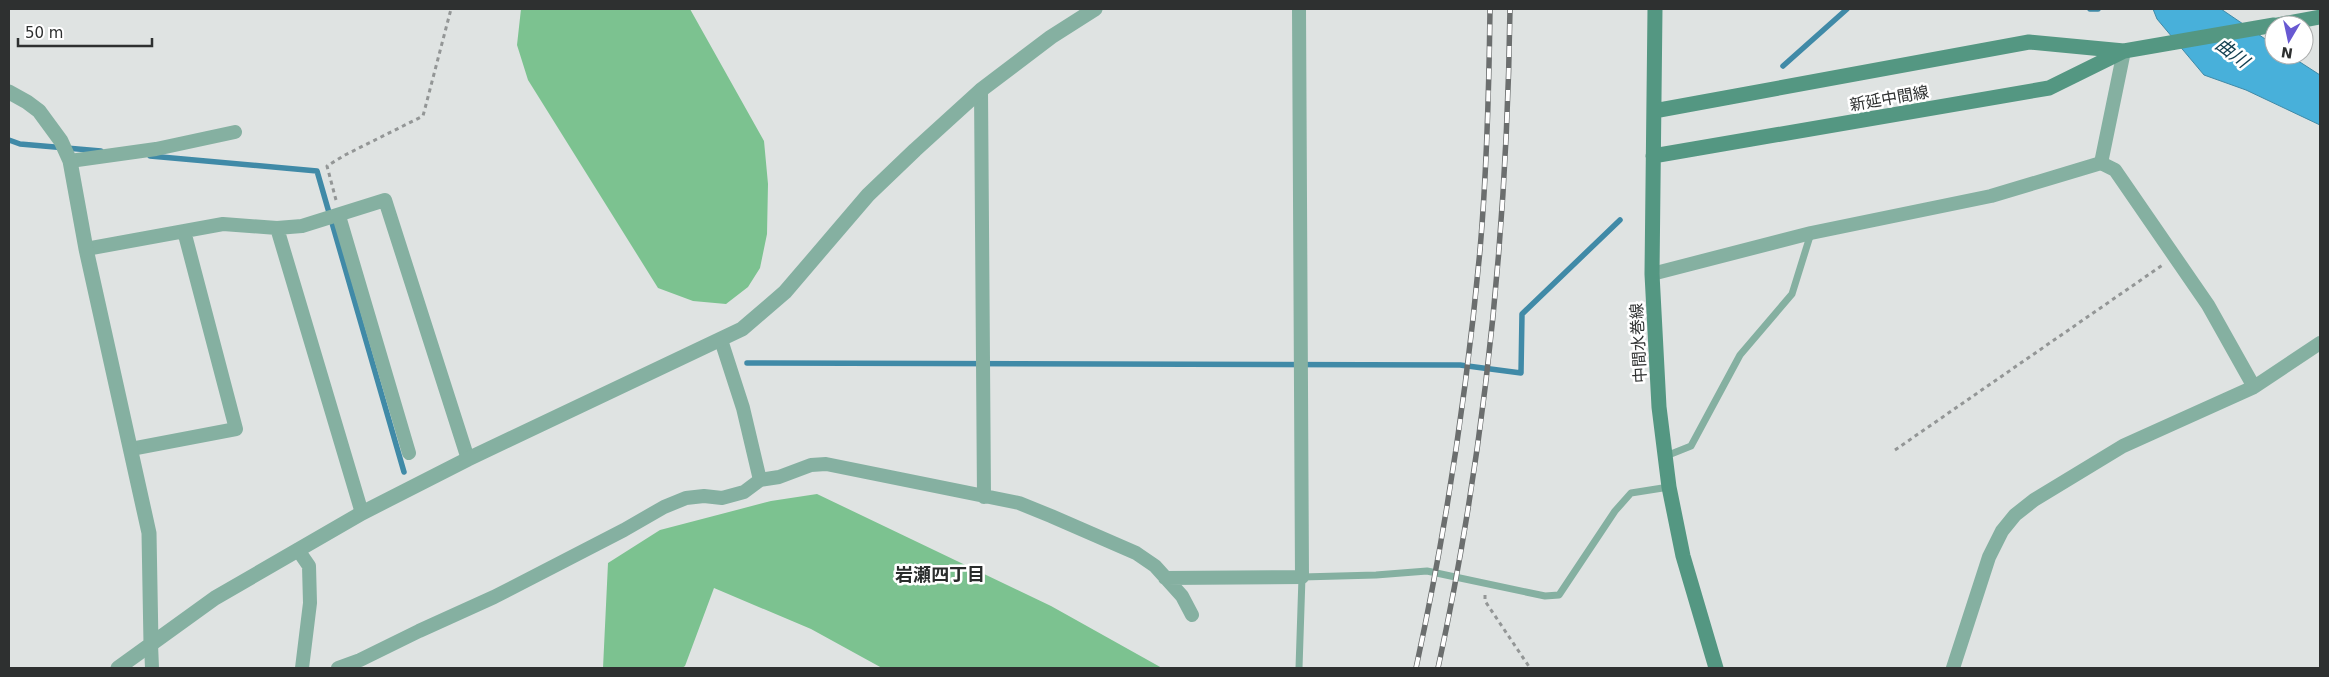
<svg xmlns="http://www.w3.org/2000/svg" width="2329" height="677" font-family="'DejaVu Sans','Noto Sans JP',sans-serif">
  <rect width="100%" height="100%" fill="#dfe3e2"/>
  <!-- green -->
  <path fill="#7cc290" d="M521,9H690L764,141L768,184L767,234L760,268L748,287L726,304L693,301L658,288L528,80L517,45Z
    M817,494L1051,606L1162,668H882L811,629L714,588L685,666L682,668H603L608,563L660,530L771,501Z"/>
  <!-- water -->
  <path fill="#48b0da" stroke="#408aa7" d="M2153,9H2221L2274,45V55H2289L2320,75V125L2246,90L2204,75L2157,19Z"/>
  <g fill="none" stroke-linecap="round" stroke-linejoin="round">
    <!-- stream -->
    <path stroke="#408aa7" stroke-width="5.5" d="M2090,9H2098
      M1783,66L1847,9
      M9,140L20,144L101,151
      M150,156L317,171L404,472
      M747,363L1460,365L1521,373L1522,314L1620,220"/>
    <!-- path -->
    <path stroke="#939696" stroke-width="3" stroke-dasharray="4 4" stroke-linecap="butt" d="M336,200L327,166L345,155L423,116L451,9
      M1895,450L2164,264
      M1485,595V601L1530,668"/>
    <!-- service -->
    <path stroke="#85b0a1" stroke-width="7" d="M1666,456L1691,446L1740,355L1792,294L1811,233
      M1299,668L1302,577L1376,575L1427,571L1545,596L1559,595L1615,511L1631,493L1669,487"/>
    <!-- minor -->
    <path stroke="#85b0a1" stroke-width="14" d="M981,90L984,497
      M70,161L156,149L235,132
      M2101,163L2124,51
      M339,216L409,453
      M277,228L362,513
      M86,249L223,224L277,228L302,226L385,200L468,459
      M1652,274L1811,233L1991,196L2101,163L2115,170L2208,305L2254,387
      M721,340L743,408L760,480
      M131,449L236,429L184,231
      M298,550L309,566L310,603L302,668
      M1165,578L1302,577L1299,9
      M151,644L152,668
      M338,668L360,660L419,631L494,597L624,530L664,507L686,498L704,496L722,498L744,492L760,480L779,477L811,465L826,464L1019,503L1051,516L1136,553L1155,566L1182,596L1192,615
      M1953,668L1989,557L2002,531L2015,515L2034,500L2123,446L2254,387L2320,343"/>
    <!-- tertiary -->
    <path stroke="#85b0a1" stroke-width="15" d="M9,92L27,102L39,111L61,141L70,161L86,249L149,533L151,644
      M118,668L215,598L362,513L468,459L742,329L785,292L868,195L915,150L981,90L1051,37L1095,9"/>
    <!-- secondary -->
    <path stroke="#549782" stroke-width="15" d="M1655,9L1652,274L1659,407L1669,487L1683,556L1716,668
      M2277,25L2320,17
      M1654,111L2029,42L2124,51L2274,25
      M1653,156L2049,88L2124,51"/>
    <defs>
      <path id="rail" d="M1416,668C1446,530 1467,391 1480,250C1487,170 1489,89 1490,9
        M1438,668C1485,452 1507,230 1510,9"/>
    </defs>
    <!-- rail casing -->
    <use href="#rail" stroke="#6b6e6e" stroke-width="5.5"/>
    <!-- rail -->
    <use href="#rail" stroke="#fff" stroke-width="4" stroke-dasharray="11" stroke-linecap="butt"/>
  </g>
  <g text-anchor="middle" stroke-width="5" stroke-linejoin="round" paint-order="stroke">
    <!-- street labels -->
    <g font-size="16" fill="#2e3030" stroke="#fff">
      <text transform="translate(1889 98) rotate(-10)" y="6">新延中間線</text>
      <text transform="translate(1638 343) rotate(-93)" y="6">中間水巻線</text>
    </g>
    <!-- water labels -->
    <g font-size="18" font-style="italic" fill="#103d4f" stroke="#fff">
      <text transform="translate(2232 53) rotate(37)" y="6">曲川</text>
    </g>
    <!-- neighbourhood labels -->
    <g font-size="18" font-weight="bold" fill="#2a2d2c" stroke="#fff">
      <text x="940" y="581">岩瀬四丁目</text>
    </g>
  </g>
  <!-- border -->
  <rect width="2329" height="677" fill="none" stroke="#2e3030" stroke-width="20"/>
  <!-- north arrow -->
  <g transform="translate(2289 40) rotate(189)"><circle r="24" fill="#ffffff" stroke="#abacac"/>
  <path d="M0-4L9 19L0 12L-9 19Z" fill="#6859d2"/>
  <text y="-8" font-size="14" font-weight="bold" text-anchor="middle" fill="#2e3030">N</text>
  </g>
  <!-- scale -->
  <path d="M18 38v8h134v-8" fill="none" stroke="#2e3030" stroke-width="2.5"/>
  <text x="25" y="38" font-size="15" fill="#2e3030" stroke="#ffffff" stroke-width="4" paint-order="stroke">50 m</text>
</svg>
